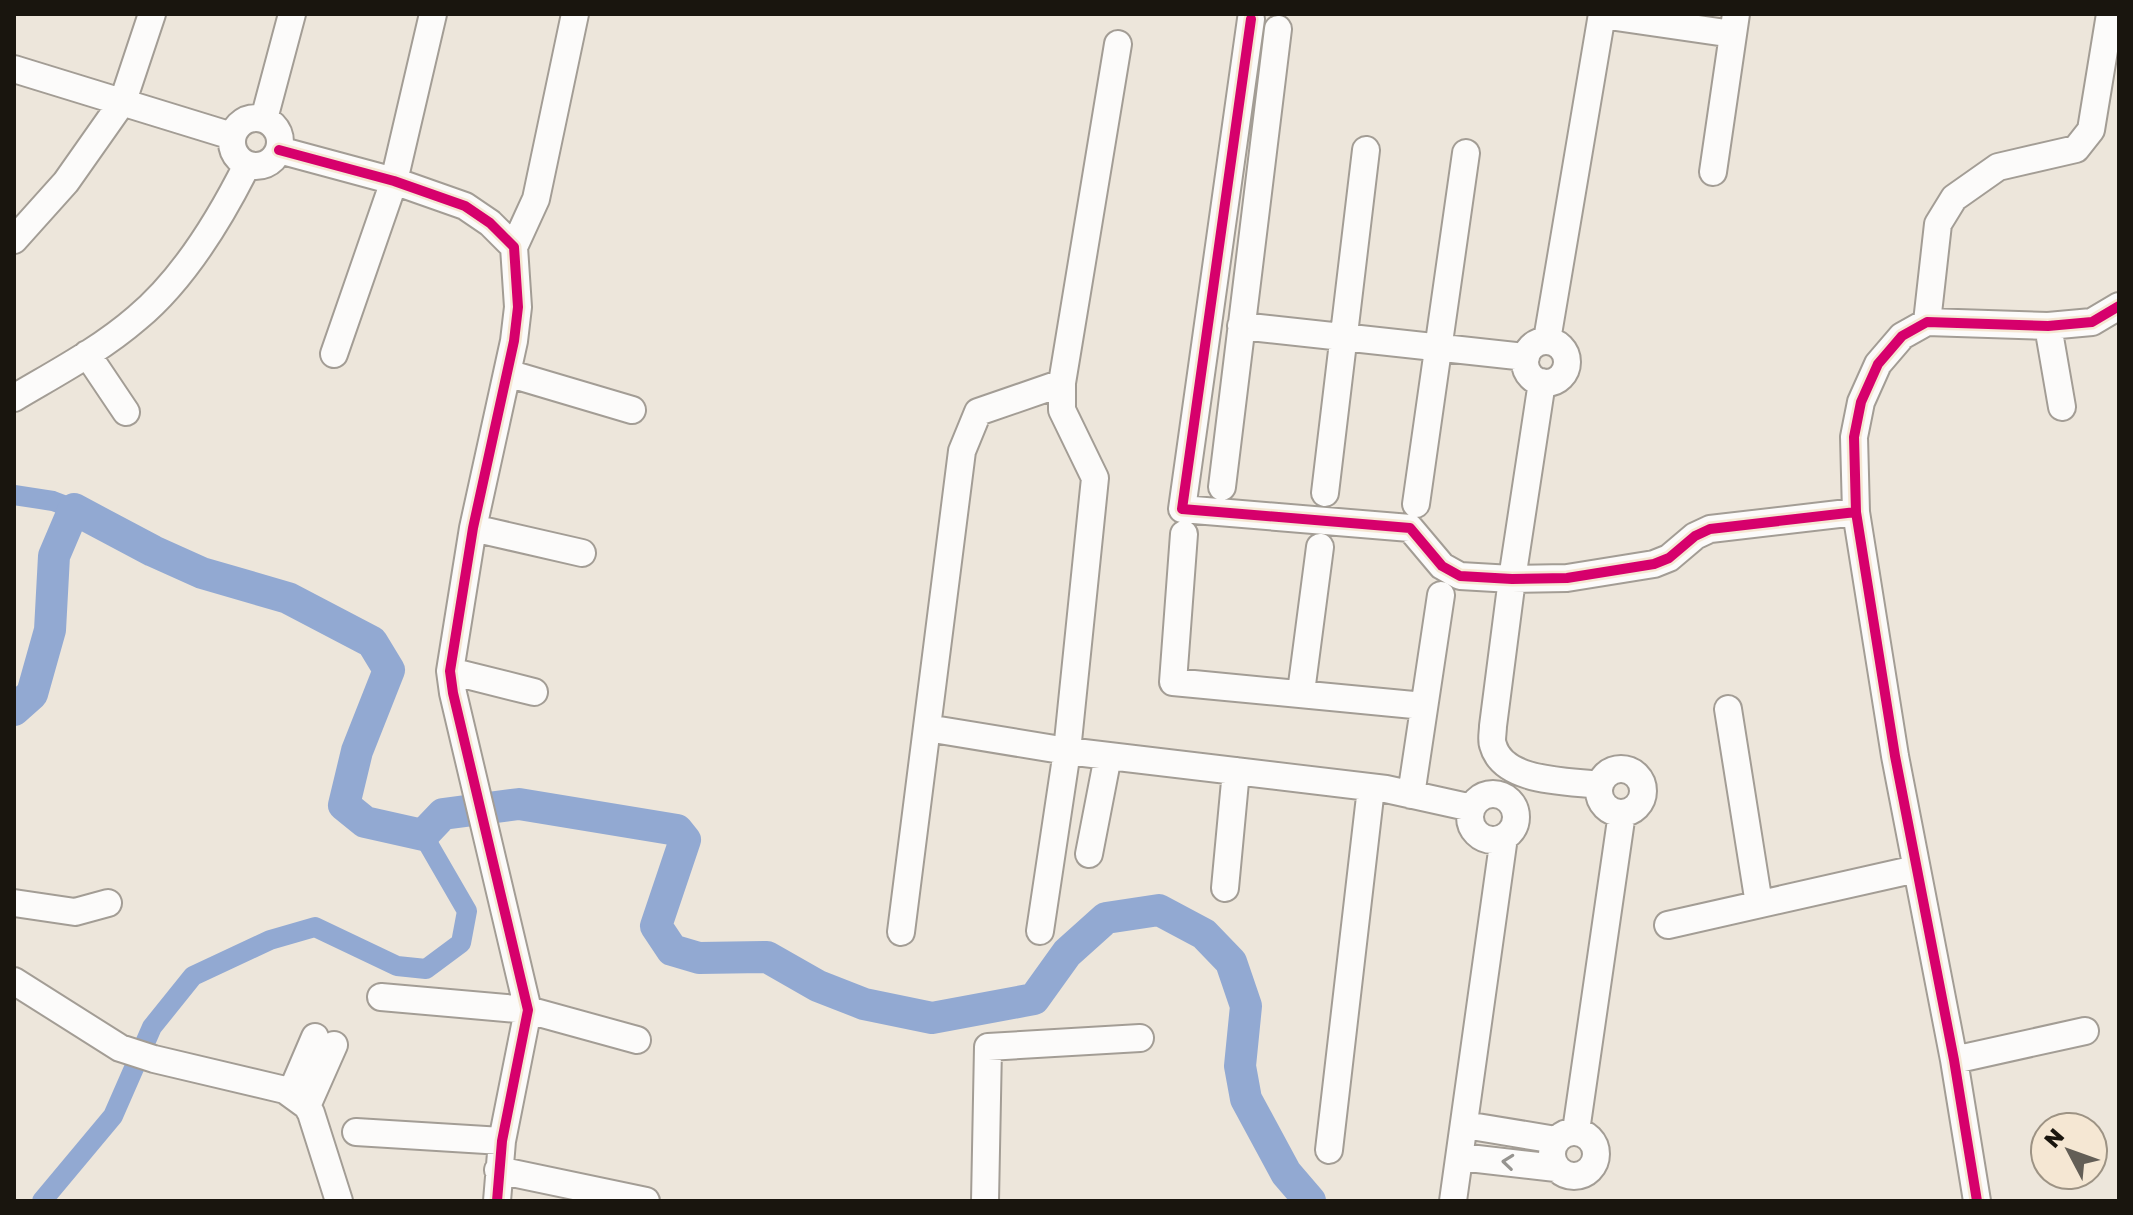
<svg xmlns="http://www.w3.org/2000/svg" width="2133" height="1215" font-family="'Golos Text',sans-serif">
  <rect width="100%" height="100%" fill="#ede6db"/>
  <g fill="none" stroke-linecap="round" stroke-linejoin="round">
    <!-- canal -->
    <path stroke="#92a9d2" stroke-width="20" d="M14,495L53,501L74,509
      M42,1201L113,1116L152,1027L193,976L270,940L315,927L397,966L426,969L461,943L467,911L423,835"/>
    <!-- river -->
    <path stroke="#92a9d2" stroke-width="32" d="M14,710L32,694L50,630L54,556L74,509L153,551L202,573L288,598L372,642L389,670L357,751L344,805L365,822L423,835L443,814L519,804L677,830L685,840L656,926L672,950L699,958L767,957L818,986L864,1004L932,1018L1034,999L1067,953L1106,918L1159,910L1204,934L1231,962L1246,1006L1240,1066L1246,1099L1286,1173L1310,1201"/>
    <defs>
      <path id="minor" d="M1602,15L1733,34
        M1251,19L1182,509L1410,528L1442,566L1460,576L1512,579L1567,578L1654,564L1669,558L1695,536L1710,529L1856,512
        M14,69L232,136
        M232 142a24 24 0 1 1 48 0a24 24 0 1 1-48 0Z
        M264,119L292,14
        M279,150L394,181L465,206L490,223L514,247L518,307L514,341L473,528L450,671L453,693L528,1010L502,1141L497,1201
        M1713,172L1736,14
        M14,240L66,182L123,101L152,14
        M514,247L536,199L575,14
        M1927,322L1938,224L1954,198L1998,167L2076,149L2091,130L2110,14
        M1241,326L1526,357
        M2048,326L2062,407
        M1547,340L1602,14
        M1525 362a21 21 0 1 1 42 0a21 21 0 1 1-42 0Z
        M87,354L126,412
        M334,354L394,181L433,14
        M507,373L632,410
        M1542,382L1512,579L1493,726C1493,732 1491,740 1493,745C1503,783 1569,781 1600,785
        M14,398C56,373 100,350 137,318C184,279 220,219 247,165
        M1222,487L1278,29
        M1325,493L1366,150
        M1416,504L1466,153
        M473,528L582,553
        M1184,534L1173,682L1424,706
        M450,671L534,692
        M1301,692L1320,547
        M1728,709L1759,904
        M927,728L1067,751L1386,789L1472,808
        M1599 791a22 22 0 1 1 44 0a22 22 0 1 1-44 0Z
        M1470 817a23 23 0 1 1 46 0a23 23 0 1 1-46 0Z
        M1411,795L1441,595
        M1089,854L1108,756
        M1225,888L1236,771
        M14,903L75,912L108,903
        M1668,925L1916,869
        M1040,931L1067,751L1095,478L1062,410V383L1118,44
        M901,932L962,451L978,412L1062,383
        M14,981L120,1048L154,1059L285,1090L307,1106L311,1113L339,1201
        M381,997L528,1010L637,1040
        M1954,1060L2085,1031
        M291,1093L315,1037
        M307,1106L334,1045
        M1465,1125L1556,1140
        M1576,1131L1622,813
        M1552 1154a22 22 0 1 1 44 0a22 22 0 1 1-44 0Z
        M356,1132L502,1141
        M1329,1150L1371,788
        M1460,1157L1556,1168
        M498,1170L646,1201
        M985,1201L988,1047L1140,1038
        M1453,1201L1504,837
        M1977,1201L1954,1060L1895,756L1856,512L1854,437L1861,402L1878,364L1902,336L1927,322L2048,326L2092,322L2119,306"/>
    </defs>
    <!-- minor casing -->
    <use href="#minor" stroke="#a39d95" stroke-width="30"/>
    <!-- minor -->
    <use href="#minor" stroke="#fcfbfa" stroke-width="26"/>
    <defs>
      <path id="cycleway" d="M1251,19L1182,509L1410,528L1442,566L1460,576L1512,579L1567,578L1654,564L1669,558L1695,536L1710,529L1856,512
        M279,150L394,181L465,206L490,223L514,247L518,307L514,341L473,528L450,671L453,693L528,1010L502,1141L497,1201
        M1977,1201L1954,1060L1895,756L1856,512L1854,437L1861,402L1878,364L1902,336L1927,322L2048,326L2092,322L2119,306"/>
    </defs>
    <!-- cycleway casing -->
    <use href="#cycleway" stroke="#f5e7d3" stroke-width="15"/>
    <!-- cycleway -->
    <use href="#cycleway" stroke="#d6006c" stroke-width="10"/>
  </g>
  <!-- one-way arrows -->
  <defs><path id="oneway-chevron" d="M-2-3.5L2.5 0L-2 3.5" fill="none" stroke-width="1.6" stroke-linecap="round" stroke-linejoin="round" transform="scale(2)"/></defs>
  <use stroke="#969490" href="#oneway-chevron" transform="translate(1508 1162) rotate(-174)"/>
  <!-- border -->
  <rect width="2133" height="1215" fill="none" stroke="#19150e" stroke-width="32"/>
  <!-- north arrow -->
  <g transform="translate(2069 1151) rotate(311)"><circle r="38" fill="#f5e7d3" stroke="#9d9384" stroke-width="2"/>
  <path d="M0-6L14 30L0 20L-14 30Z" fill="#635e56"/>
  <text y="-12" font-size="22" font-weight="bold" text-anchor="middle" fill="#19150e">N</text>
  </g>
</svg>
